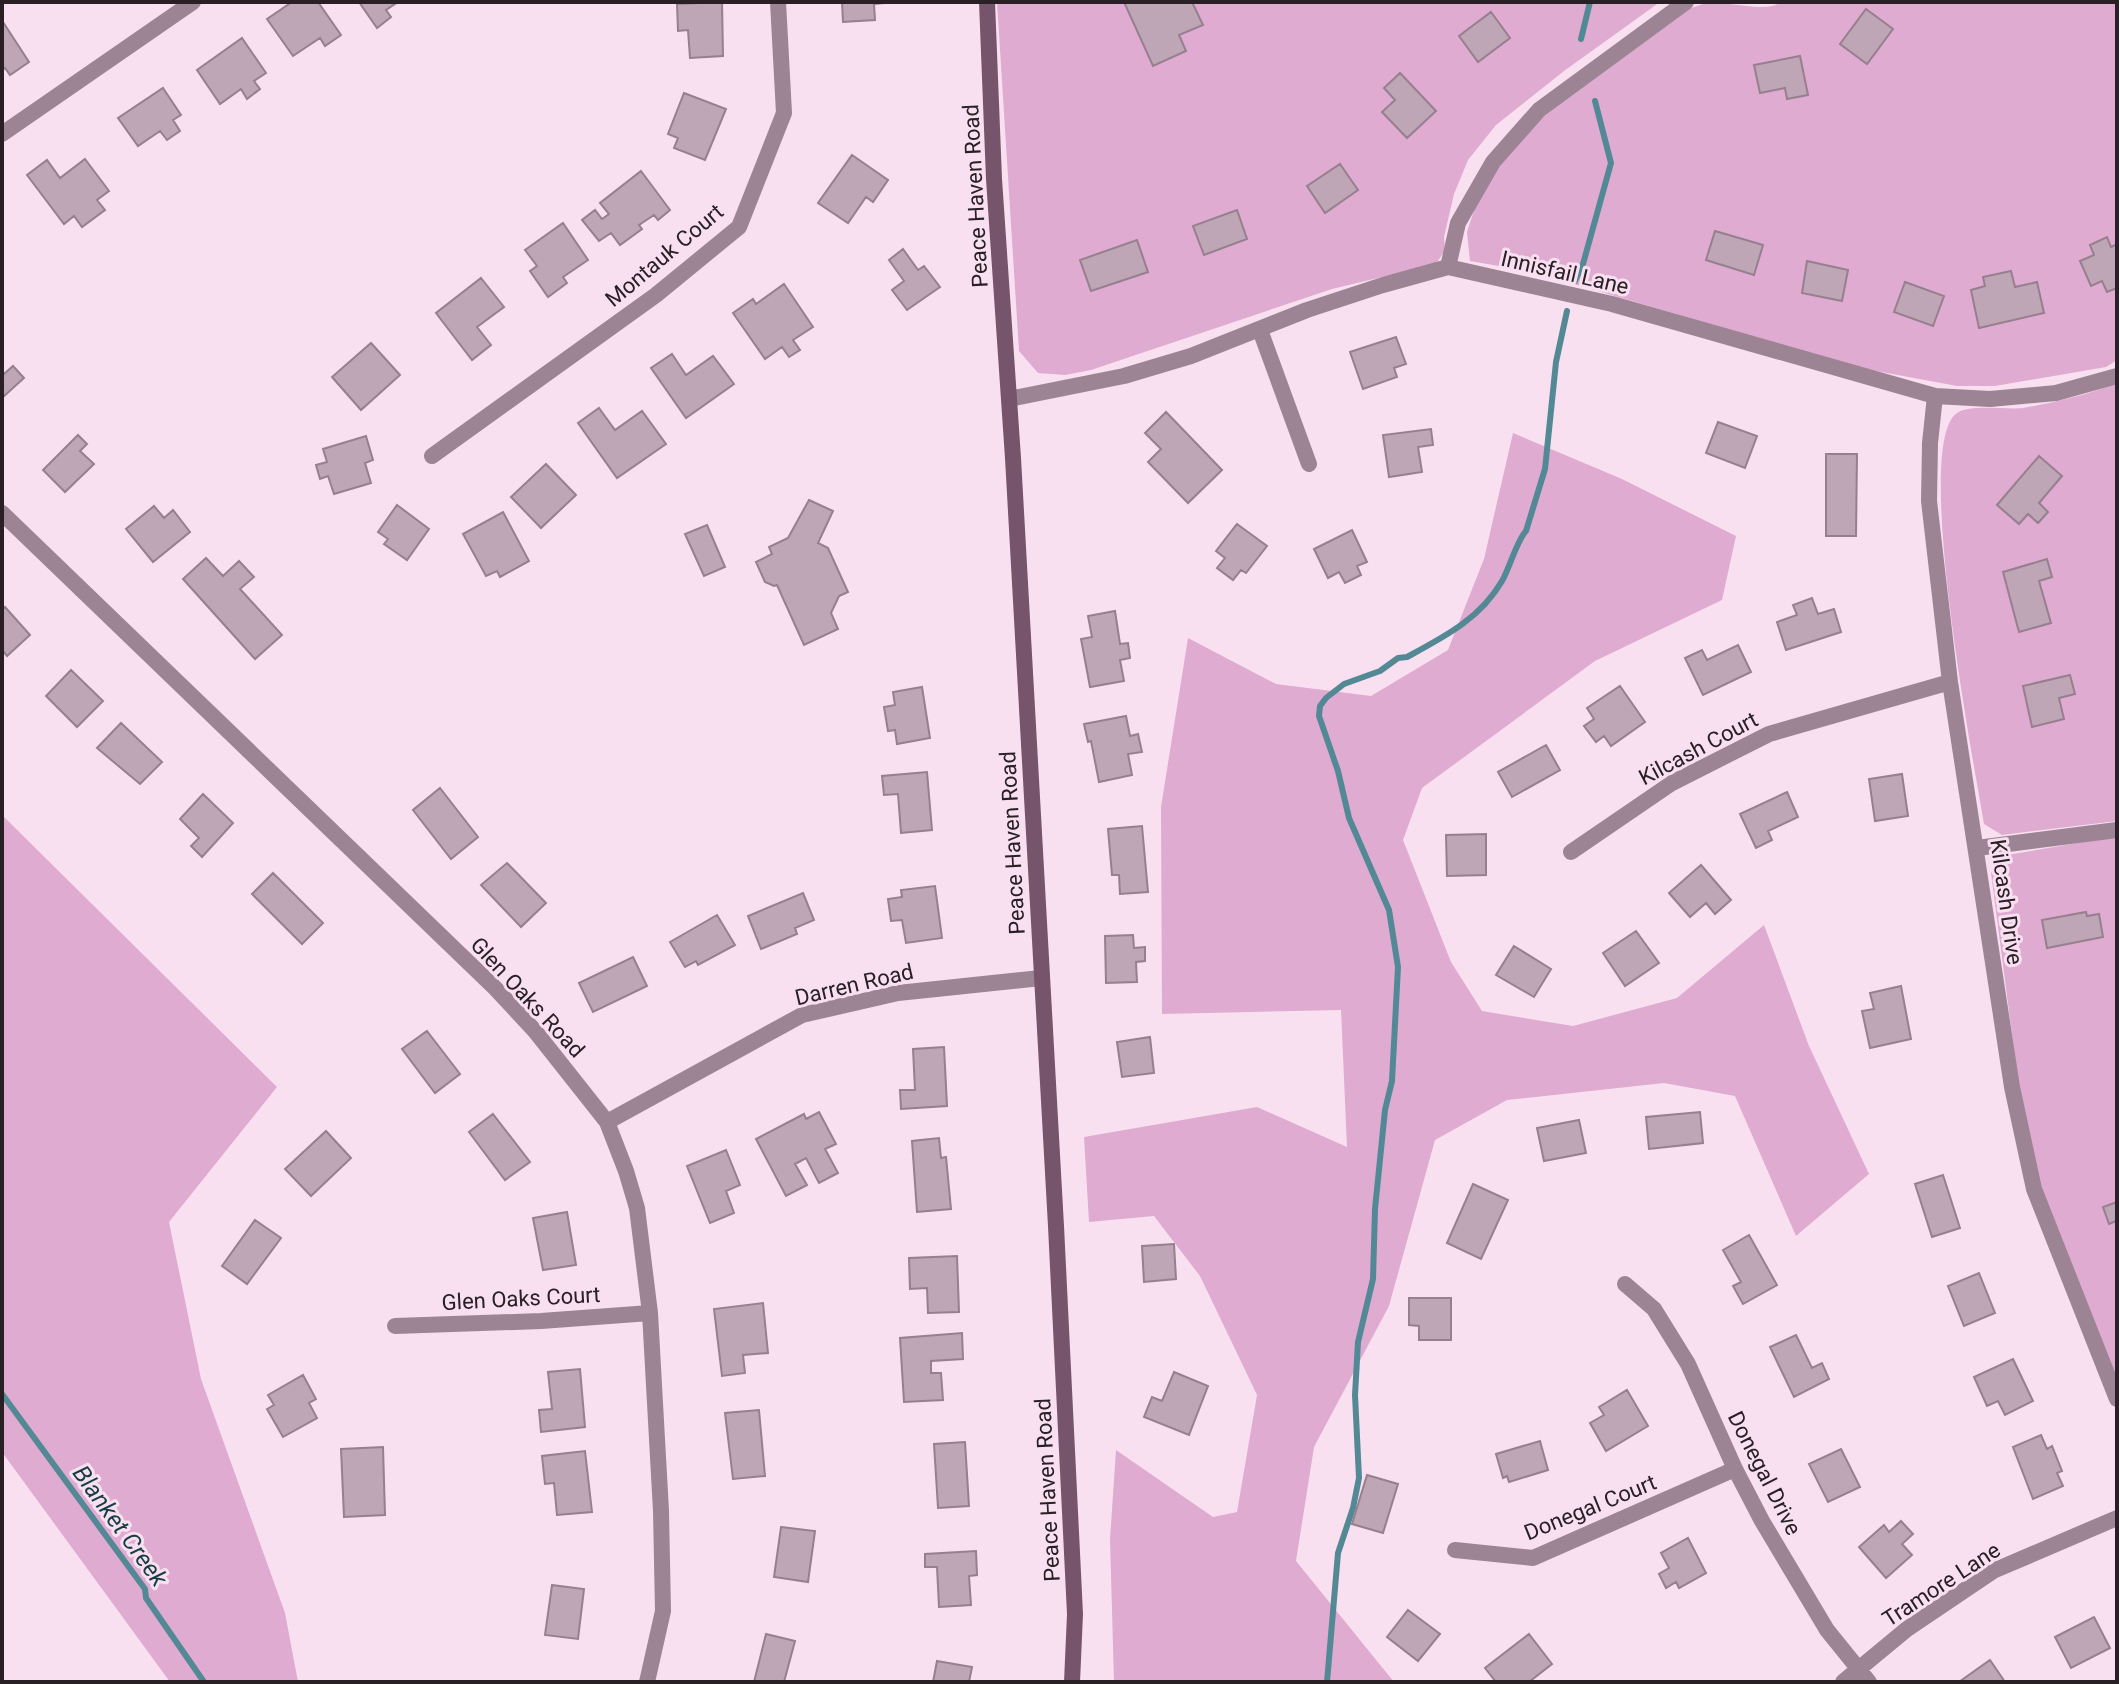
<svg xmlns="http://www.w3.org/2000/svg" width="2119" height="1684" font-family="Roboto,sans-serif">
  <rect width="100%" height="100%" fill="#f9e0f1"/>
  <!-- green -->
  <path fill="#e0abd0" d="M997,2H1660L1564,71L1496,125L1468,160L1454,194L1444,237L1445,250L1436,264L1332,289L1091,370L1065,375L1038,373L1019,351Z
    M1709,2C1729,2 1767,13 1781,2H2117V360L2106,367L1995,386H1957L1860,368L1533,272L1470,261L1467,232L1478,198L1494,170L1527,129L1691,8Z
    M2117,382V821L2002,835L1984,824C1974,763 1912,443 1957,413C1970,404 2006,410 2023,408C2047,404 2097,393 2117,382Z
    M1513,433L1622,479L1736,536L1722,600L1595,661L1422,788L1403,840L1451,962L1482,1011L1573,1026L1677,998L1764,925L1809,1046L1869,1174L1796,1236L1735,1096L1664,1083L1507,1100L1435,1140L1389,1306L1314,1447L1296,1561L1394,1682H1114L1110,1539L1116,1450L1213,1517L1237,1512L1257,1395L1200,1276L1154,1216L1089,1222L1084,1137L1257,1107L1347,1147L1341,1010L1162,1014L1161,807L1188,638L1276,684L1371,696L1448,650L1484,559Z
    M2,815L277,1087L169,1222L201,1379L285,1613L298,1682H170L2,1452Z
    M2107,838H2117V1384L2043,1196L2021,1103L1991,873L2001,856Z"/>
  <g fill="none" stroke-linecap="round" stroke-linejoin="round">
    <!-- stream -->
    <path stroke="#538995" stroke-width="6" d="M1581,39L1590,2
      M1575,281L1583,264L1611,163L1595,101
      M2,1394L145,1589L146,1598L204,1682
      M1327,1682L1338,1553L1353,1508L1359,1478L1355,1395L1358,1342L1373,1279L1375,1209L1385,1110L1392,1081L1398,967L1389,910L1349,818L1338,771L1319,716L1320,706L1326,698L1344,684L1380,671L1398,658L1407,657C1444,637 1480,619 1502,581C1510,567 1517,540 1526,531L1545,469L1556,362L1567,311"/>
  </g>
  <!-- building -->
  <path fill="#bea6b6" stroke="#967f8e" stroke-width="2" d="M292,2H318L341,35L325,46L320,38L293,56L267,19Z
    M359,2H398L386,10L391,17L377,28Z
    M722,2L723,56L690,58L688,30L678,31L677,4Z
    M842,2H884L885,3L874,4L875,20L843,22Z
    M1124,2H1192L1203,25L1179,35L1186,51L1153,66Z
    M1866,9L1893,29L1867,64L1840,44Z
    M1491,12L1510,38L1478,62L1459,36Z
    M3,22L29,62L10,75L5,68L2,70Z
    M242,38L266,73L254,81L260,89L247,99L241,89L220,104L197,70Z
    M1800,56L1808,95L1787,99L1785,88L1760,93L1754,65Z
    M1400,73L1436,111L1407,138L1382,112L1395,100L1384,88Z
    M163,88L181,115L173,120L180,131L167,140L160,131L138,146L118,118Z
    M684,93L726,109L705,160L674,148L678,138L668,134Z
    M852,155L888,180L873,202L866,197L848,223L818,203Z
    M85,159L109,191L97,200L105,210L82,227L74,216L64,224L27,175L47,160L60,178Z
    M1340,164L1358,190L1325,213L1307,186Z
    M641,171L670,210L658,220L654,215L639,225L642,229L620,245L611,233L599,241L582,220L595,210L602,219L609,214L600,203Z
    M1237,210L1247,239L1204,255L1193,226Z
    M563,223L588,260L563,277L567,283L548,297L530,271L537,266L525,250Z
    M1715,231L1763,245L1754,275L1706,260Z
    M2107,237L2111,247L2117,244V288L2107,292L2102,281L2091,286L2080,261L2094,255L2090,245Z
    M1137,240L1148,272L1091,291L1080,260Z
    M903,249L918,270L924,266L940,287L907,310L892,290L904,281L889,260Z
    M1807,261L1848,270L1842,301L1802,293Z
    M2011,271L2015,287L2037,282L2044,313L1979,328L1971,290L1985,286L1983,277Z
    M481,278L504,307L477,327L491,345L472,360L436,313Z
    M1905,282L1944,296L1933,326L1894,312Z
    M784,284L813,327L793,340L800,350L789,357L782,347L765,359L733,313L753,299L756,304Z
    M1396,337L1406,364L1394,368L1397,377L1363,389L1350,352Z
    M371,343L400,375L361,410L332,377Z
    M672,354L686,375L713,356L734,384L686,418L651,368Z
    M13,366L24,378L2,398V371L4,374Z
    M599,408L615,430L642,411L666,444L617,478L578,423Z
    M1166,412L1222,470L1188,503L1148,462L1161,449L1145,433Z
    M1718,422L1757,436L1745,468L1706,453Z
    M1431,429L1433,445L1418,447L1422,472L1389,477L1383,435Z
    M78,435L87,444L80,451L94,464L65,492L43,470Z
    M366,436L373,460L365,463L371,483L334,494L328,476L320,479L316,465L327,462L323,449Z
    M1826,454H1857L1856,536H1826Z
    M2039,456L2062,476L2039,503L2048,512L2038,523L2028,514L2019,524L1997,505Z
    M546,464L576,495L541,528L511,497Z
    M809,500L833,511L818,543L828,548L848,592L839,596L831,613L838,629L804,645L777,585L774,586L765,582L756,562L772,554L769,547L788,538Z
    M397,505L429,529L407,560L384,544L388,539L378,532Z
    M154,506L164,518L173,510L190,532L153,562L126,529Z
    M503,512L529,561L500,577L497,571L486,576L463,534Z
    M1237,524L1267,546L1246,573L1241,570L1233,580L1217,568L1225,558L1216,551Z
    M707,525L725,567L704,576L685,534Z
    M1352,530L1367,562L1357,566L1361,575L1345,583L1339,572L1328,578L1314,549Z
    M206,558L223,576L239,561L254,577L240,589L282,635L255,659L183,579Z
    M2047,559L2052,577L2039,581L2051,623L2019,632L2003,572Z
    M1812,598L1818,614L1834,609L1841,632L1786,650L1777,622L1797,615L1793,605Z
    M5,607L30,635L7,656L2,650V610Z
    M1115,611L1120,644L1128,643L1130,658L1120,660L1124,681L1090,687L1081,639L1092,637L1088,616Z
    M1738,645L1751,672L1703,695L1685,658L1702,650L1707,660Z
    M71,670L103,701L77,727L46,696Z
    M2070,675L2075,694L2059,698L2064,719L2032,727L2023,686Z
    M1620,686L1645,722L1611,746L1604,736L1596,742L1584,726L1594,719L1587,708Z
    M922,687L930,738L897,744L895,730L888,731L884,707L895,705L893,692Z
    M1126,716L1130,736L1138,734L1142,752L1128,754L1132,775L1099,782L1091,741L1088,742L1084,724Z
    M121,723L162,762L140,784L97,748Z
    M1546,745L1560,770L1512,797L1498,772Z
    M927,772L932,830L901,833L898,794L884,795L882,776Z
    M1902,774L1908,816L1875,821L1869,779Z
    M440,788L478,837L451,859L413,810Z
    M1787,792L1798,817L1768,831L1772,840L1756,848L1740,814Z
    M203,794L233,823L202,857L191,846L199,838L180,819Z
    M1142,826L1148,892L1120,894L1119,875H1112L1108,829Z
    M1486,834V875L1447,876L1446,835Z
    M507,863L546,903L521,927L481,885Z
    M1701,865L1731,900L1715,914L1706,903L1690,917L1669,893Z
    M273,873L323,923L302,944L252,894Z
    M935,886L942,938L906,943L902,920L891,921L888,899L902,897L901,890Z
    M803,893L814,920L795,928L797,934L761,949L748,916Z
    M2086,912L2087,916L2099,914L2103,937L2047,948L2042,920Z
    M717,915L735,945L698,965L696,961L685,967L670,942Z
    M1636,931L1659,963L1625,986L1603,953Z
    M1133,935L1134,948L1145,947V961L1136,962L1137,982L1106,983L1105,936Z
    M1514,946L1551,969L1534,997L1496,975Z
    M633,957L647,986L593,1012L579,983Z
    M1901,986L1911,1039L1870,1048L1862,1011L1874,1009L1870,993Z
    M427,1031L460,1074L435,1093L402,1049Z
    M1150,1037L1154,1073L1122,1077L1117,1042Z
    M944,1047L947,1106L901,1109L900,1090H915L913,1049Z
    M819,1112L836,1144L825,1149L838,1173L819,1183L806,1158L795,1164L807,1185L786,1196L756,1139L804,1114L806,1119Z
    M1700,1112L1703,1143L1649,1149L1646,1117Z
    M493,1114L530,1162L505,1180L469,1132Z
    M1579,1120L1586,1153L1544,1161L1537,1128Z
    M326,1131L351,1158L311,1196L285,1169Z
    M939,1138L941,1158L946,1157L951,1209L917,1212L912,1141Z
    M726,1150L740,1185L726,1191L734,1213L710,1223L687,1166Z
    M1943,1175L1960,1228L1932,1237L1915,1184Z
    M1473,1184L1508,1200L1481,1259L1447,1243Z
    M2117,1202V1225L2116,1221L2109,1224L2103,1207Z
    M567,1212L576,1265L543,1270L533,1218Z
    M255,1220L281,1238L247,1284L222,1266Z
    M1749,1235L1777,1285L1743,1304L1733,1286L1741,1282L1723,1250Z
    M1174,1244L1176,1279L1144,1282L1142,1246Z
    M957,1256L959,1312L928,1313L927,1288L910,1289L909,1258Z
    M1979,1273L1995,1313L1964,1326L1948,1286Z
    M1409,1298H1451V1340H1419V1326L1409,1325Z
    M763,1303L768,1353L743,1355L745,1373L722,1376L714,1309Z
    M962,1333L963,1359L931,1361V1373H941L943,1400L904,1402L900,1338Z
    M1796,1335L1812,1368L1822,1363L1829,1379L1794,1397L1770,1347Z
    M2013,1359L2033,1401L2005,1415L1998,1401L1987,1406L1974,1377Z
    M580,1369L585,1427L541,1432L539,1410L552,1409L548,1372Z
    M1174,1372L1208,1386L1189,1435L1144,1417L1152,1397L1162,1401Z
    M303,1375L316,1399L309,1403L317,1418L283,1437L267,1409L274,1405L268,1395Z
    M1627,1390L1648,1426L1606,1451L1590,1423L1604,1415L1599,1407Z
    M759,1410L765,1476L733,1479L725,1413Z
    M2041,1435L2047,1449L2052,1446L2062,1471L2057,1473L2063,1486L2033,1499L2013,1447Z
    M1540,1441L1548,1470L1509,1482L1507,1476L1503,1478L1496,1454Z
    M965,1442L969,1506L938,1508L934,1444Z
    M383,1447L385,1515L344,1517L341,1449Z
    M1841,1449L1860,1487L1828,1502L1809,1464Z
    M585,1451L592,1512L557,1515L554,1483L545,1484L542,1456Z
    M1367,1475L1398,1484L1383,1533L1352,1524Z
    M1901,1521L1913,1534L1902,1544L1912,1555L1886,1578L1859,1547L1884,1525L1889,1532Z
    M781,1527L815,1531L808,1582L774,1577Z
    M1688,1538L1706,1573L1679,1588L1676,1582L1666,1588L1659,1574L1669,1568L1661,1553Z
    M976,1551L977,1575L969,1576L971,1605L939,1607L937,1567H925V1554Z
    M552,1585L584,1589L578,1639L545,1635Z
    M1408,1610L1440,1634L1418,1661L1387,1637Z
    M2094,1617L2110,1648L2071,1668L2055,1637Z
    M766,1634L795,1641L784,1682H754Z
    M1529,1634L1552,1664L1529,1682H1496L1485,1668Z
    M1990,1660L2005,1682H1959Z
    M937,1661L972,1667L969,1682H933Z"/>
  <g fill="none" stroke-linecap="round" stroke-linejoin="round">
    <!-- minor -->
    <path stroke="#9c8494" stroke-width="16" d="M2,134L193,2
      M1448,267L1458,223L1493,162L1539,110L1686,2
      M1260,330L1309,464
      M1935,396L1930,443L1929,501L1950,682L2012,1087L2034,1189L2117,1399
      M1009,399L1124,376L1191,356L1307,310L1383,285L1448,267L1612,304L1935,396L1990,399L2056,393L2117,376
      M432,456L656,295L739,227L784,113L778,2
      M2,513L495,988L535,1031L607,1122L626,1171L637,1208L650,1313L661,1511L663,1611L647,1682
      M1977,848L2117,830
      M1571,852L1672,783L1769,734L1950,682
      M607,1122L802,1015L898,993L1041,978
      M1625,1284L1654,1309L1688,1364L1735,1469L1762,1521L1827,1630L1869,1682
      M395,1326L541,1321L650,1313
      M1455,1550L1533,1558L1735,1469
      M1843,1682L1907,1629L1993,1571L2117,1518"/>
    <!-- secondary -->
    <path stroke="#76546c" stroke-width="16" d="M987,2L994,179L1013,458L1056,1226L1075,1614L1072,1682"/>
  </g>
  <g text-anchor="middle" stroke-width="6" stroke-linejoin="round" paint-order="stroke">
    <!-- street labels -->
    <g font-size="22" fill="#292026" stroke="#f9e0f1">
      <text transform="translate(975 196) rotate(-93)" y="8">Peace Haven Road</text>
      <text transform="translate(664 255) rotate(-40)" y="8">Montauk Court</text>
      <text transform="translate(1565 272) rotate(13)" y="8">Innisfail Lane</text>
      <text transform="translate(1698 748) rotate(-28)" y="8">Kilcash Court</text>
      <text transform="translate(1012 843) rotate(-93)" y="8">Peace Haven Road</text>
      <text transform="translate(2007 902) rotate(82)" y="8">Kilcash Drive</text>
      <text transform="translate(854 984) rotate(-13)" y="8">Darren Road</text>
      <text transform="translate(528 997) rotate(47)" y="8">Glen Oaks Road</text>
      <text transform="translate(521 1298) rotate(-3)" y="8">Glen Oaks Court</text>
      <text transform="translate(1765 1473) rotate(63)" y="8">Donegal Drive</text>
      <text transform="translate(1047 1490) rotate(-93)" y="8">Peace Haven Road</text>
      <text transform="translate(1590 1507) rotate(-22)" y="8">Donegal Court</text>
      <text transform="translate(1941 1584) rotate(-33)" y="8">Tramore Lane</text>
    </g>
    <!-- water labels -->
    <g font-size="24" font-style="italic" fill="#153c43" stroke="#f9e0f1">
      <text transform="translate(120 1526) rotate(54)" y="8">Blanket Creek</text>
    </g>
  </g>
  <!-- border -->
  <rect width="2119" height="1684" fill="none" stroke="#292026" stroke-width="8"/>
</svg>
